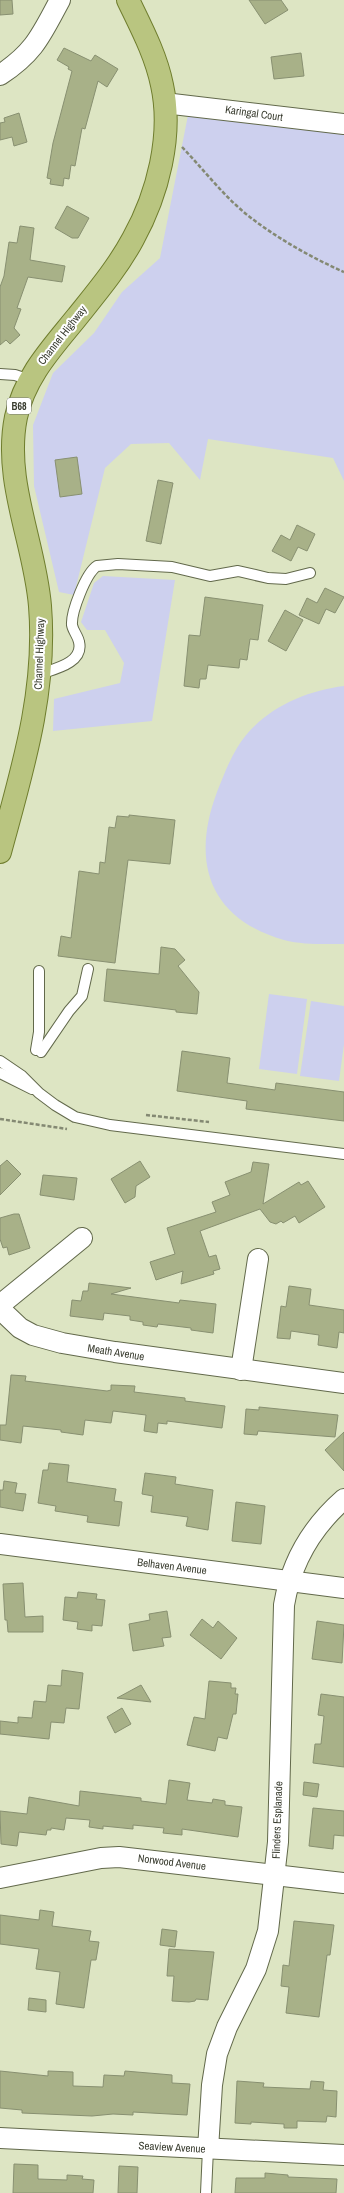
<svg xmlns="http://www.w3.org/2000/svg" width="344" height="2193" font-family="'Archivo Narrow',sans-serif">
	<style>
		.green { fill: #cdd0ee }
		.building { fill: #a8b188; stroke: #889071 }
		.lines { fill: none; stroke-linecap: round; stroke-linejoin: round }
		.service-casing { stroke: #62694b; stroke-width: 12 }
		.minor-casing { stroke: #62694b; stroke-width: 22 }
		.primary-casing { stroke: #6f7d2d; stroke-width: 24 }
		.path { stroke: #848973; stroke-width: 2.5; stroke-dasharray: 4 2; stroke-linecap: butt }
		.service { stroke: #fff; stroke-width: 10 }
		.minor { stroke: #fff; stroke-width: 20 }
		.primary { stroke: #b9c580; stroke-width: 22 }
		.labels { text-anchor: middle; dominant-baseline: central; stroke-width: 4; stroke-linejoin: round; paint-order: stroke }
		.shield { fill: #fff; stroke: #75776e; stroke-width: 1 }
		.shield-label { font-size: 10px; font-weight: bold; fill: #3a3d30 }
		.street-label { font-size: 11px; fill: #3a3d30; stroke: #fff }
	</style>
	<rect width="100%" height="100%" fill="#dde5c3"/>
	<g class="green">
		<path d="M188 115 344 134V481L333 458 208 439 200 480 169 443 131 444 105 468 74 595 59 592 34 486 33 425 53 373 94 333 122 292 160 258Z"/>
		<path d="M103 576 175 580 152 721 53 731 54 699 120 683 124 663 105 630H87L81 622 94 583Z"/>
		<path d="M344 686V944C324 944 303 945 284 940 208 918 191 861 217 792 223 777 229 761 237 748 259 711 303 691 344 686Z"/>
		<path d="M269 994 307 999 297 1074 259 1069Z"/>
		<path d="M311 1001 344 1006V1044L339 1081 300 1076Z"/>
	</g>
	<g class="building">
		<path d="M0 0H12L13 14 0 15Z"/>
		<path d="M249 0H281L288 10 265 24Z"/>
		<path d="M64 48 91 61 95 55 118 69 107 87 98 81 85 129 82 128 75 166 71 165 69 179 64 178 63 186 50 184 51 179 47 178 53 143 72 71 68 69 69 67 57 60Z"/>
		<path d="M301 53 304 76 274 79 271 57Z"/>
		<path d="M19 113 27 142 14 146 12 137 0 140V123L5 122 4 118Z"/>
		<path d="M67 206 89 218 78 238H72L55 228Z"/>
		<path d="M20 226 34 228 30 260 65 266 62 282 28 277 17 308 21 309 14 328 20 335 10 344 6 340 0 345V287L4 276 9 242 17 243Z"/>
		<path d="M77 457 82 494 60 497 55 460Z"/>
		<path d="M158 480 173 483 161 544 146 541Z"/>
		<path d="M297 525 315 534 307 551 298 547 291 561 272 551 281 535 290 540Z"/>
		<path d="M325 588 344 597 335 613 326 609 319 624 299 615 307 598 317 603Z"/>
		<path d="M205 597 263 605 258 640 250 639 247 660 240 659 239 668 208 665 206 679H200L199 688 184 686 189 635 200 636Z"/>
		<path d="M285 610 303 620 286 651 268 641Z"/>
		<path d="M129 815 175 820 170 864 128 860 115 963 58 956 61 936 71 938 79 871 99 874 100 862 105 863 109 827 115 828 117 816 129 817Z"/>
		<path d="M161 947 175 949 185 960 178 966 199 992 197 1014 176 1012V1010L104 1001 107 969 159 974Z"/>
		<path d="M182 1051 230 1058 227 1083 275 1090 276 1083 344 1092V1121L246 1109 247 1101 177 1091Z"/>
		<path d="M7 1160 21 1174 0 1195V1166Z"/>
		<path d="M140 1161 150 1177 136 1186 135 1197 125 1203 111 1179Z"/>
		<path d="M253 1162 269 1164 263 1204 299 1182 301 1185 308 1181 325 1207 299 1223 295 1216 283 1223 281 1221 276 1224 270 1222 260 1209 200 1231 209 1257 216 1255 220 1269 213 1271 214 1274 181 1284 183 1271 156 1280 150 1262 175 1254 167 1228 216 1212 212 1202 230 1195 225 1182 251 1172Z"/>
		<path d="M43 1175 77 1178 74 1200 40 1195Z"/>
		<path d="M14 1214H19L30 1248 9 1255 7 1247 3 1248 0 1239V1218Z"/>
		<path d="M89 1283 131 1288 111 1294 179 1303 180 1300 216 1304 213 1333 191 1330V1328L158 1324 157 1327 143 1325V1322L130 1320V1316L104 1313 103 1320 70 1316 72 1300 81 1301 83 1291H88Z"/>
		<path d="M289 1286 311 1289 309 1305 344 1310V1333L339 1332 337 1348 318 1345 319 1335 291 1331 290 1339 277 1338 281 1306 286 1307Z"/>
		<path d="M11 1375 26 1376 25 1381 107 1391 111 1390V1385L135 1386 134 1392 185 1398V1401L225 1406 222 1428 167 1421V1424L158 1423 157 1433 144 1431 146 1415 113 1411 111 1423 85 1420 83 1435 61 1432V1430L23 1426 21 1443 0 1440V1425H6Z"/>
		<path d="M259 1407 338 1415 335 1437 258 1431 257 1435 244 1434 246 1409 259 1410Z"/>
		<path d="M344 1432V1471L325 1450Z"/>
		<path d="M49 1463 69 1465 67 1482 116 1489 114 1501 122 1502 119 1526 87 1522 88 1516 55 1511 56 1506 38 1503 43 1470H48Z"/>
		<path d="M145 1473 176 1477 175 1484 213 1490 208 1530 186 1526 188 1517 151 1512 153 1496 142 1494Z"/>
		<path d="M4 1481 17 1483 15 1493 26 1494 23 1511 0 1507V1490H3Z"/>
		<path d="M236 1502 265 1506 261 1544 232 1541Z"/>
		<path d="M23 1583 25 1617 43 1616V1632H8L7 1620H5L3 1584Z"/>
		<path d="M78 1592 97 1594 96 1599 105 1600 102 1626 92 1625V1631L77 1629 78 1622 63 1620 65 1597 77 1598Z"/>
		<path d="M167 1611 171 1637 162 1638 164 1646 133 1651 129 1624 150 1620 149 1614Z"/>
		<path d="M202 1619 213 1628 218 1621 237 1638 221 1659 190 1635Z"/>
		<path d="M317 1621 344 1625 342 1663 312 1659Z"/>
		<path d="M62 1670 83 1673 79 1709 66 1708 64 1723 51 1722 49 1739 0 1734V1721L18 1723V1717L32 1718 34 1701 46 1702 48 1685 61 1686Z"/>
		<path d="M209 1681 231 1683V1688H236L235 1694H238L236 1714H233L227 1739 218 1737 215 1751 187 1745 194 1717 205 1719Z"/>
		<path d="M141 1685 151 1702 117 1698Z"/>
		<path d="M321 1694 344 1697V1767L313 1763 315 1744H321L324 1716 318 1715Z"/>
		<path d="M122 1708 131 1724 115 1733 107 1717Z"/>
		<path d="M169 1780 190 1783 187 1800 212 1803 213 1799 225 1801V1805L242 1807 238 1837 182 1829V1835L163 1833 164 1828 133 1825V1829L103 1826V1829L89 1827 90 1820 66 1818 64 1830 51 1828V1830H47L46 1835 19 1832 17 1846 1 1844 0 1811 27 1814 29 1797 79 1806 80 1791 141 1798V1801L166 1804Z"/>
		<path d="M304 1782 319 1784 317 1797 303 1795Z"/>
		<path d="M313 1808 344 1811V1836L334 1835 333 1849 309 1846Z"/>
		<path d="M40 1910 54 1912 52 1926 91 1931 89 1941 99 1942 96 1960H91L84 2008 56 2004 60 1972 36 1969 39 1949 0 1944V1915L39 1920Z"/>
		<path d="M294 1921 334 1925 330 1955H327L319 2017 286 2013 289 1987 281 1986 283 1965 289 1966Z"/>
		<path d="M162 1929 177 1931 175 1947 160 1945Z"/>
		<path d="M169 1949 214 1952 208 2000 196 1999 195 2001 189 2002 172 2001 174 1976H167Z"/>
		<path d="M29 1998 46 2000V2012L28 2010Z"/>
		<path d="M0 2071 48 2076V2071L73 2072V2086L103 2087 104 2075 124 2076 125 2071 172 2075V2083L190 2084 187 2115 133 2112V2115L113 2114 92 2116 22 2113V2110L0 2108Z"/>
		<path d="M237 2081 264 2083 263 2087 310 2089 311 2081 324 2082 323 2090 337 2091 336 2117 327 2116 326 2122 297 2121V2128H284V2124L251 2122V2124L235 2123Z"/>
		<path d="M14 2164 38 2165V2179L67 2180V2175L83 2176 82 2179 94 2180 93 2193H13Z"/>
		<path d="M119 2166 138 2167 137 2193H118Z"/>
		<path d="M265 2173 288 2175V2177L337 2179 336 2193H235L236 2178H265Z"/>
	</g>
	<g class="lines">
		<g class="service-casing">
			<g id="service">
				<path d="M0 374 15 375 30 380"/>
				<path d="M40 674C54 669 84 663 79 642 78 636 73 631 72 625 71 612 86 573 97 566L118 564 172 567 210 576 238 571 268 578 286 579 310 573"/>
				<path d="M36 1050 39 1032V971"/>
				<path d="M41 1052 69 1011 82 996 88 969"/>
				<path d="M0 1061 22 1076 39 1093 55 1105 75 1117 110 1125 344 1154"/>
				<path d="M0 1073 32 1089"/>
				<path d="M206 2193 208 2149"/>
			</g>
		</g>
		<g class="minor-casing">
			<g id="minor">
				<path d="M0 75C35 52 41 35 60 0"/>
				<path d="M164 103 344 124"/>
				<path d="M0 1305 82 1238"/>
				<path d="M0 1309 20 1328 33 1335 62 1343 115 1352 344 1383"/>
				<path d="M241 1370 258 1259"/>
				<path d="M0 1544 344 1588"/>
				<path d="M0 1878 101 1858 119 1857 344 1883"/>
				<path d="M0 2138 344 2155"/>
				<path d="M208 2149 212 2085 217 2054 227 2027 256 1969 268 1931 278 1842 284 1605C291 1563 312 1527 344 1499"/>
			</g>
		</g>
		<g class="primary-casing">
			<path id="primary" d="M0 852C22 771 47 691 40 606 35 543 3 481 16 417 25 376 52 348 77 317 97 292 118 267 133 239 158 194 173 135 162 85 156 55 141 27 128 0"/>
		</g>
		<g class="path">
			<path d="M182 147C203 169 222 194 246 214 275 237 310 257 344 272"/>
			<path d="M146 1115 209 1122"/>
			<path d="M0 1119 67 1129"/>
		</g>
		<use href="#service" class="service"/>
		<use href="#minor" class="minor"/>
		<use href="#primary" class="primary"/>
	</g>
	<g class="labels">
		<rect class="shield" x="7" y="398" width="24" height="16" rx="3"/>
		<g class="shield-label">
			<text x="19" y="406">B68</text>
		</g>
		<g class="street-label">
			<text transform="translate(254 113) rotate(8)">Karingal Court</text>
			<text transform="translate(62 335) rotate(-52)">Channel Highway</text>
			<text transform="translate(39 654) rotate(-88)">Channel Highway</text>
			<text transform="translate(116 1352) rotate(9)">Meath Avenue</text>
			<text transform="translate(172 1566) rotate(7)">Belhaven Avenue</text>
			<text transform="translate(277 1820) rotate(-88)">Flinders Esplanade</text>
			<text transform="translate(172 1862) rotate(7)">Norwood Avenue</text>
			<text transform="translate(172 2147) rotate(3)">Seaview Avenue</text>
		</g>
	</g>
</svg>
